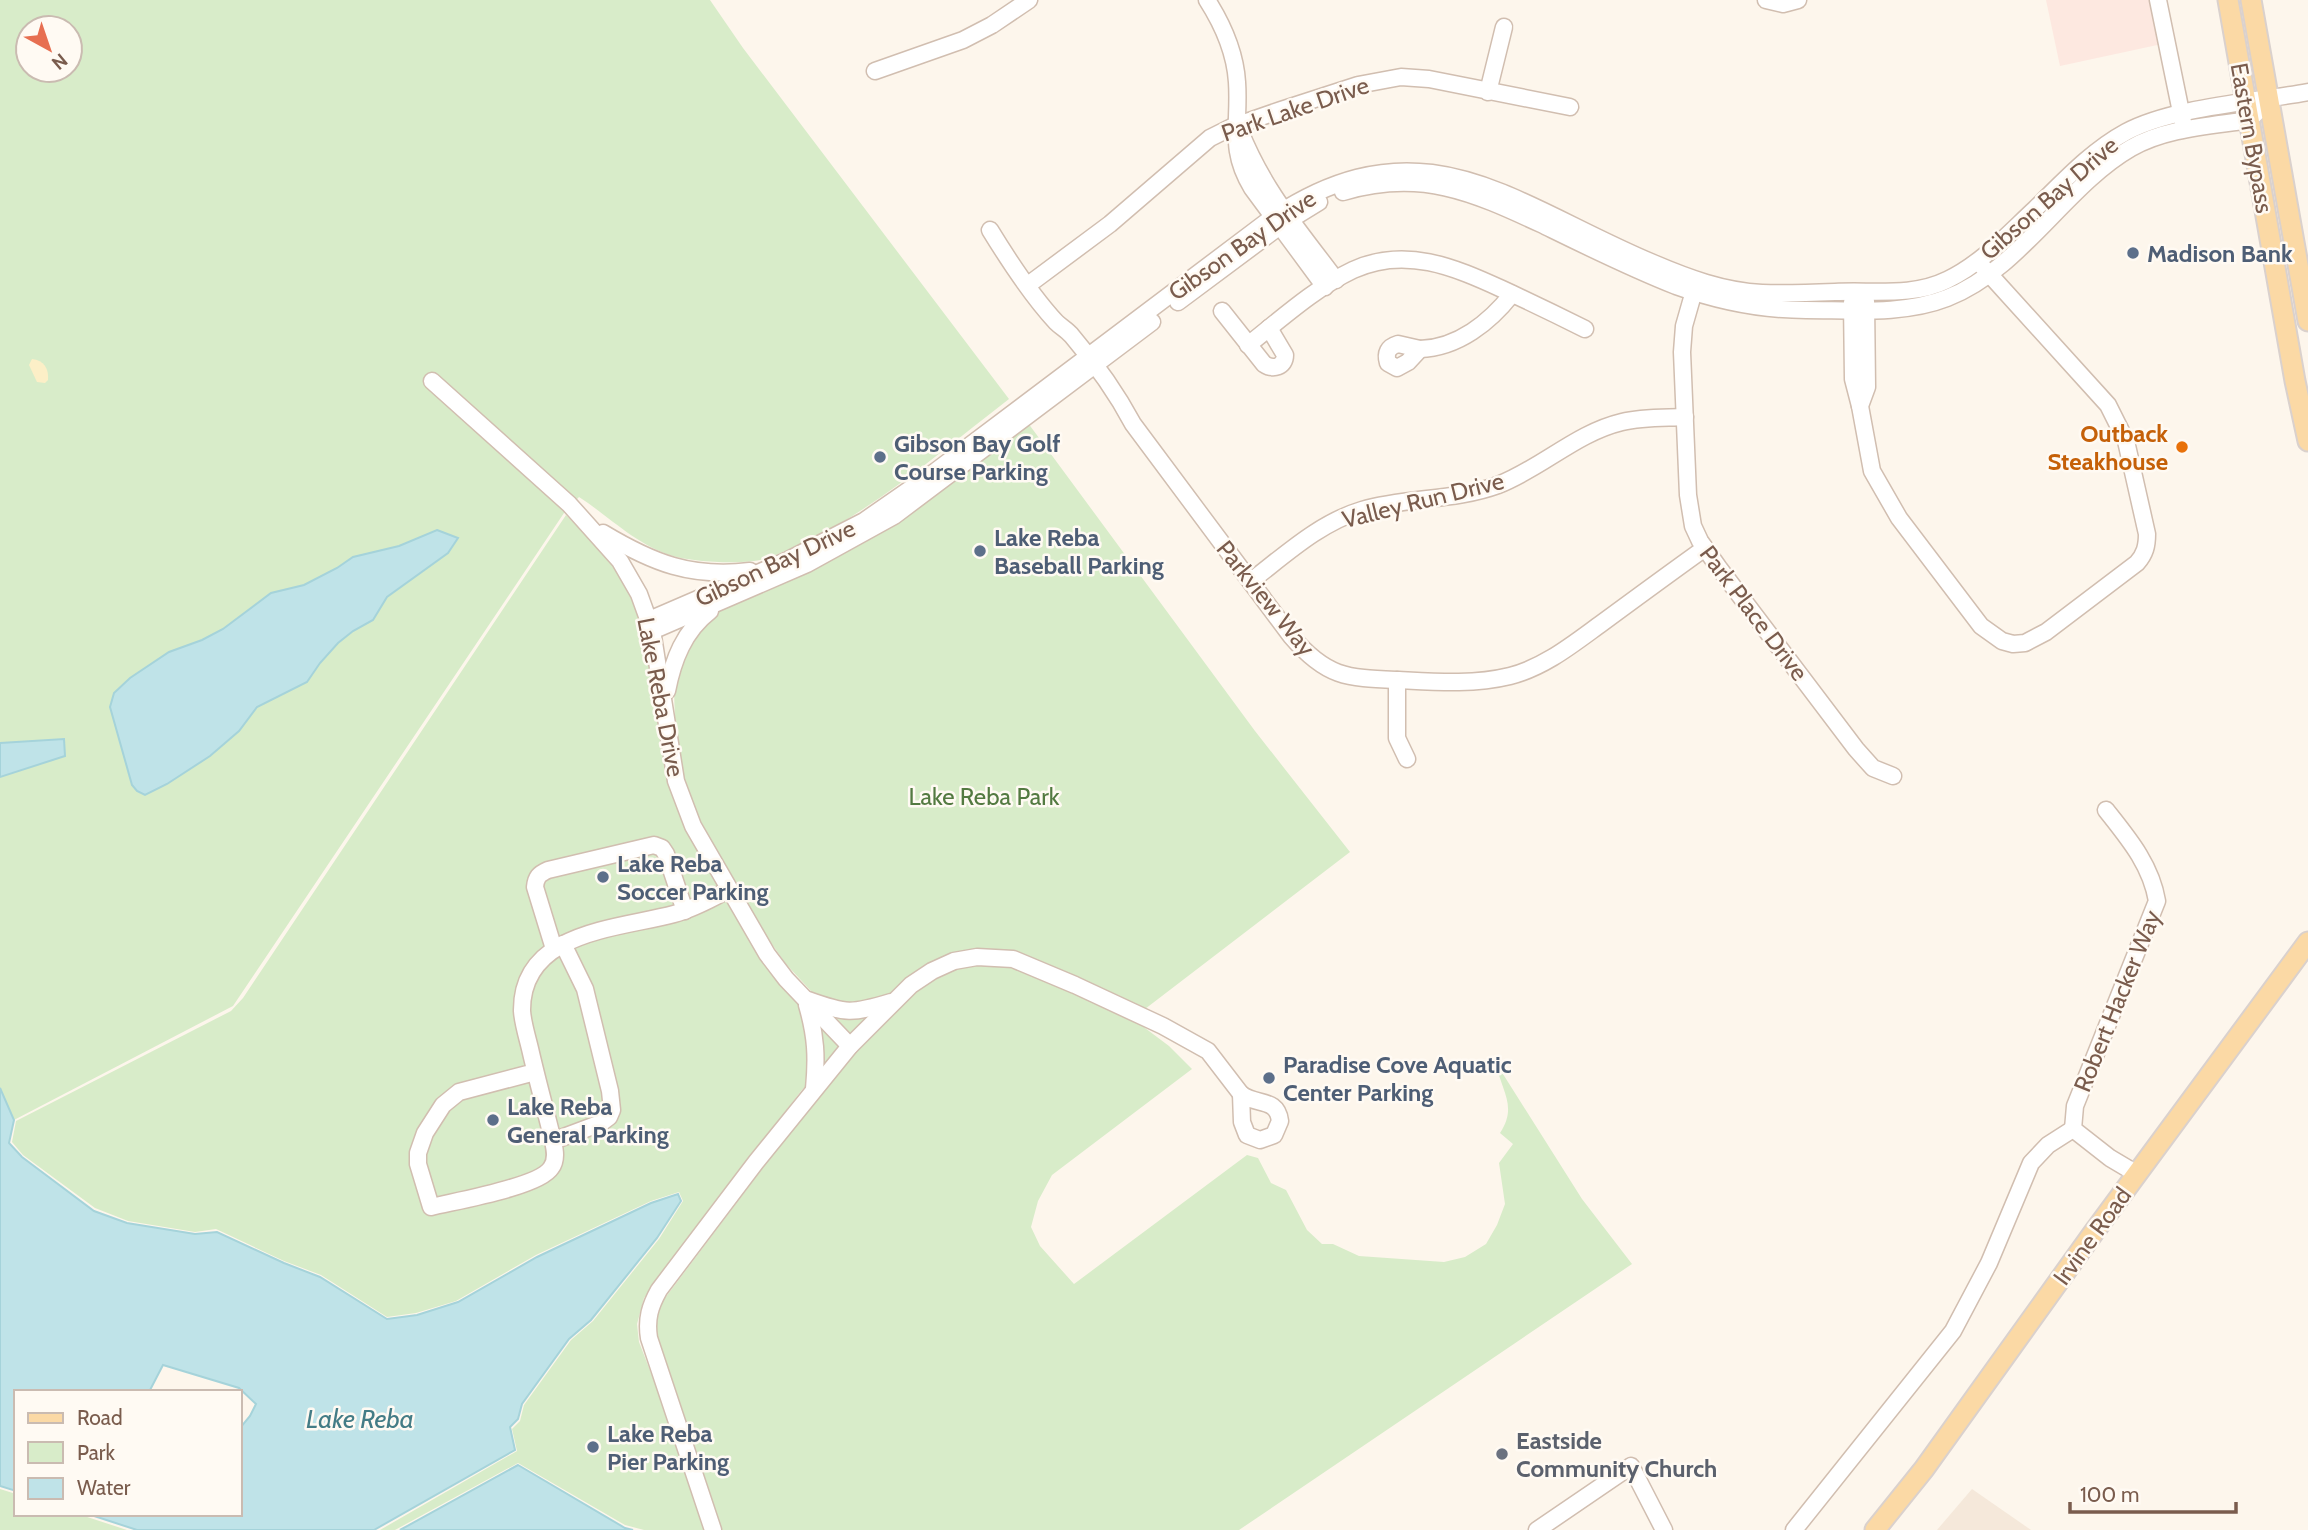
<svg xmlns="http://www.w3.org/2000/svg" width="2308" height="1530" font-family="Cabin,sans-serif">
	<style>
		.residential { fill: #f5e8da }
		.commercial { fill: #fde8e0 }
		.green { fill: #d8ecc9; fill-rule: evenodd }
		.sand { fill: #fcefc7 }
		.water { fill: #bfe3e8; stroke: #a5d3da; stroke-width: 2 }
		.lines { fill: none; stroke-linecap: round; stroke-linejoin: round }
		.minor-casing { stroke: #d1beb0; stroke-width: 19 }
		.major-casing { stroke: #dad1cd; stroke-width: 23 }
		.minor { stroke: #fff; stroke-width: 16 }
		.major { stroke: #fbd9a5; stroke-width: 19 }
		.service-dot { fill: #5c6f8a; stroke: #fffaf3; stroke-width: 2.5 }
		.food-dot { fill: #e8710a; stroke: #fffaf3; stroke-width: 2.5 }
		.worship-dot { fill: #6b7280; stroke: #fffaf3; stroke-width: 2.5 }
		.labels { text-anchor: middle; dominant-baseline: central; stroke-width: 5; stroke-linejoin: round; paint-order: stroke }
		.street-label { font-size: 24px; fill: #7a5c4d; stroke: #fffaf3 }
		.service-label { font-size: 24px; font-weight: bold; fill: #4e5e75; stroke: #fffaf3; text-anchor: start }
		.food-label { font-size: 24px; font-weight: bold; fill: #c56008; stroke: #fffaf3; text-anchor: end }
		.park-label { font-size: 24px; fill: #537a41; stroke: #fffaf3 }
		.worship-label { font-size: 24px; font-weight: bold; fill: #5b616d; stroke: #fffaf3; text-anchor: start }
		.water-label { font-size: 26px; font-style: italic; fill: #437c86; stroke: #fffaf3 }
	</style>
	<rect width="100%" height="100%" fill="#fdf6ec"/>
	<path class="residential" d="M1972 1489 2031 1530H1937Z"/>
	<path class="commercial" d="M2046 0H2152L2162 44 2060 66Z"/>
	<g class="green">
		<path d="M0 0H710L743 48 1009 399C936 455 852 530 764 559 745 565 692 562 673 556 636 545 610 517 579 497L564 513 233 1006 14 1120 0 1088V777L65 756 64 739 0 743ZM28 28H70V70H28Z"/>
		<path d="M1028 423 1255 731 1350 852 1145 1009 1137 1022 1169 1046 1192 1069 1052 1175 1038 1201 1031 1227 1040 1246 1074 1284 1247 1155 1258 1158 1271 1183 1286 1190 1307 1230 1322 1244H1333L1359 1256 1444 1262 1465 1257 1486 1244 1497 1225 1505 1204 1499 1163 1513 1144 1500 1133C1518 1106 1501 1091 1496 1063L1582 1199 1632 1264 1239 1530H721L654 1333 656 1310 832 1076 860 1044 786 964 764 933 695 811 685 786 675 718 674 692 681 659 699 629 716 613Z"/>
		<path d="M566 515C592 540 616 565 632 598 666 672 653 760 689 835L840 1045V1049L801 1091 644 1298 637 1324 639 1342 670 1422 705 1530H644L625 1525 518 1463 395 1530H380L517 1451 512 1429 520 1421 524 1405 571 1340 593 1321 659 1239 683 1201 679 1192 651 1201 536 1255 456 1301 416 1313 387 1317 321 1275 284 1261 216 1229 195 1232 128 1221 95 1208 23 1155 12 1142 16 1121 231 1011 243 998Z"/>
		<path d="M0 1489 16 1494V1514H78L127 1530H0Z"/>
	</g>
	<path class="sand" d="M32 359C44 360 49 369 48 380L45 383 37 382 29 365Z"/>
	<g class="water">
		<path d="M437 530 458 538 448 553 387 597 373 620 353 631 338 643 320 663 307 682 257 707 239 731 210 756 167 784 145 795 137 791 132 785 110 707 114 693 130 678 169 652 202 640 223 629 271 593 304 585 337 568 353 557 399 546Z"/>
		<path d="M64 739 65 756 0 777V743Z"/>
		<path d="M0 1088 14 1120 9 1143 22 1157 94 1211 127 1223 195 1234 217 1232 284 1263 320 1277 387 1319 417 1315 458 1302 537 1257 651 1203 678 1194 681 1201 657 1238 591 1320 569 1339 522 1404 518 1419 510 1427 515 1450 374 1530H137L88 1514H240V1428L250 1416 256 1404 239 1388 163 1365 149 1392H16V1491L0 1486Z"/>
		<path d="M518 1465 625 1528 633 1530H400Z"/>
	</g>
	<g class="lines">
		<g class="minor-casing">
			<g id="minor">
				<path d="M1207 0C1223 25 1235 51 1237 82 1240 124 1228 149 1252 188L1325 287"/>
				<path d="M1766 0 1783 4 1798 0"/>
				<path d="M2158 0 2183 122"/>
				<path d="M875 71 963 40 992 25 1029 0"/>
				<path d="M1488 92 1504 27"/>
				<path d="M1240 131C1264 191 1298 229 1336 280"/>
				<path d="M1343 192C1421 169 1472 192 1541 224 1586 246 1630 268 1676 286 1718 301 1762 310 1806 310 1852 310 1904 315 1947 298 2020 270 2065 186 2131 148 2166 128 2210 126 2249 120L2258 111"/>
				<path d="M990 230C1009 261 1031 295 1056 322 1061 327 1067 330 1072 336 1095 363 1116 392 1133 424L1291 636C1327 678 1347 678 1399 680 1436 682 1473 685 1510 676 1545 667 1573 644 1602 623 1636 598 1670 573 1705 548"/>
				<path d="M1696 284 1684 326 1682 352 1688 495 1693 526 1700 541 1719 568 1856 749 1873 768 1893 776"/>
				<path d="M1028 285 1110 224 1210 138 1232 127 1281 110 1358 85 1401 77 1429 79 1570 107"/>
				<path d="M1866 301 1867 387 1860 406 1872 471 1899 518 1981 626 2002 641 2013 644 2025 643 2046 632 2137 563C2145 554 2147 546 2147 534L2126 441 2108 405 1982 266"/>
				<path d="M1178 302 1280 226 1319 202"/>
				<path d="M1852 302 1853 379 1860 406"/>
				<path d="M1222 311 1264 364C1273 370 1285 367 1285 355L1269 328"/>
				<path d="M1398 344 1420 349 1408 362 1397 368 1388 363C1385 353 1388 347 1398 344Z"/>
				<path d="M1248 345C1281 319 1315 288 1353 270 1405 246 1454 267 1502 289 1530 302 1557 315 1585 329"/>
				<path d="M1420 349C1458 348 1490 322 1512 294"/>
				<path d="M432 381 569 504 620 561 639 594 652 630 676 781 693 826 767 954 786 979 850 1046"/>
				<path d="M603 533C653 563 691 578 750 571"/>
				<path d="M1251 581C1285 555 1319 523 1362 510 1406 497 1455 501 1498 485 1542 468 1576 433 1622 422 1642 417 1664 418 1685 417"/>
				<path d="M649 620 788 560 864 521 936 471 1273 217C1425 117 1512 204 1653 263 1688 278 1723 291 1762 293 1786 294 1811 293 1835 292 1872 290 1913 297 1947 280 1981 264 2008 234 2035 209 2063 182 2091 151 2126 132 2173 107 2254 102 2308 92"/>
				<path d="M659 628 807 564 894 516 1152 322"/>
				<path d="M1397 680V738L1407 759"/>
				<path d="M667 691C673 660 684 631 710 611"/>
				<path d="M2106 810C2129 839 2151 865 2157 901L2075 1106 2073 1129 2110 1158 2137 1174"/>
				<path d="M554 949 535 887C536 877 539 874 548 870L654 845 662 848 666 854 685 911"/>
				<path d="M808 1000C847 1014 851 1014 891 1002"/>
				<path d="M807 1005C816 1036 817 1057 814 1089"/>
				<path d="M535 1072 459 1092 443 1105 425 1133 418 1153V1164L431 1207C455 1201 539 1187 551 1168 557 1160 555 1150 553 1141 546 1112 538 1083 531 1053 528 1039 523 1025 522 1011 521 931 618 929 674 914 693 909 711 899 728 890"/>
				<path d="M1241 1094C1256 1106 1277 1097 1280 1121L1274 1135 1260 1140 1247 1135 1242 1122Z"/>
				<path d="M553 1141 601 1123 609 1117 612 1110 610 1091 585 989 563 944"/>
				<path d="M713 1530 649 1338C646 1319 650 1306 659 1290L756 1162 850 1046 911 985 932 971 954 961 977 957 1013 959 1075 985 1163 1026 1208 1051 1241 1094"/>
				<path d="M1537 1530 1631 1466 1664 1530"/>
				<path d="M1794 1530 1953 1331 1989 1263 2031 1163 2048 1145 2073 1129"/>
			</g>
		</g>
		<g class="major-casing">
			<g id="major">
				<path d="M2228 0 2295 381 2308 441"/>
				<path d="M2251 0 2308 321"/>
				<path d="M1875 1530 1924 1469 2094 1232 2308 942"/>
			</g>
		</g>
		<use href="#minor" class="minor"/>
		<use href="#major" class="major"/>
	</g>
	<g class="service-dot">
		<circle cx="2133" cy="253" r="7"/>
		<circle cx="880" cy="457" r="7"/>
		<circle cx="980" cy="551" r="7"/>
		<circle cx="603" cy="877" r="7"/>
		<circle cx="1269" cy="1078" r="7"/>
		<circle cx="493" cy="1120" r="7"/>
		<circle cx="593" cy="1447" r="7"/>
	</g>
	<circle class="food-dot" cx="2182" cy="447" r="7"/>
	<circle class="worship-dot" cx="1502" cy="1454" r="7"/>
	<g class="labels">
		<g class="street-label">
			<text transform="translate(1295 109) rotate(-19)">Park Lake Drive</text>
			<text transform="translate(2252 138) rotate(80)">Eastern Bypass</text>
			<text transform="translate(2049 198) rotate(-41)">Gibson Bay Drive</text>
			<text transform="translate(1242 245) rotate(-35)">Gibson Bay Drive</text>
			<text transform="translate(1423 500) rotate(-14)">Valley Run Drive</text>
			<text transform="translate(775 563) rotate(-25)">Gibson Bay Drive</text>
			<text transform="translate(1266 598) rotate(51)">Parkview Way</text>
			<text transform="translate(1754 613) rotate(53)">Park Place Drive</text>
			<text transform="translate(661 697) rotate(79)">Lake Reba Drive</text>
			<text transform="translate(2117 1001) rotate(-68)">Robert Hacker Way</text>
			<text transform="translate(2092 1236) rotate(-54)">Irvine Road</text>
		</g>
		<g class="service-label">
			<text x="2147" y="253">Madison Bank</text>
			<text x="894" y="443">Gibson Bay Golf<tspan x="894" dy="28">Course Parking</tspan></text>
			<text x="994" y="537">Lake Reba<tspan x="994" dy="28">Baseball Parking</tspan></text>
			<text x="617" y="863">Lake Reba<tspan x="617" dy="28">Soccer Parking</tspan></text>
			<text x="1283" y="1064">Paradise Cove Aquatic<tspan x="1283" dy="28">Center Parking</tspan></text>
			<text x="507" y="1106">Lake Reba<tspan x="507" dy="28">General Parking</tspan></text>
			<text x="607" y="1433">Lake Reba<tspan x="607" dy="28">Pier Parking</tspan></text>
		</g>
		<g class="food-label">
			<text x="2168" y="433">Outback<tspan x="2168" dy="28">Steakhouse</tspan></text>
		</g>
		<g class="park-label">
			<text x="984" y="796">Lake Reba Park</text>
		</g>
		<g class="worship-label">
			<text x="1516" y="1440">Eastside<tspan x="1516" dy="28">Community Church</tspan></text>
		</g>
		<g class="water-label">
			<text x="360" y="1419">Lake Reba</text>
		</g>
	</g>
	<rect x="14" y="1390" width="228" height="126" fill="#fffaf3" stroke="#cabbb1" stroke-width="2"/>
	<rect x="28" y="1413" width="35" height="10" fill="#fbd9a5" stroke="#cabbb1" stroke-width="2"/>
	<text x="77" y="1425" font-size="21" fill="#7a5c4d">Road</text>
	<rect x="28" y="1442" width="35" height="21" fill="#d8ecc9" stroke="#cabbb1" stroke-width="2"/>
	<text x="77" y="1460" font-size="21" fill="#7a5c4d">Park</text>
	<rect x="28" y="1478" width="35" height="21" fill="#bfe3e8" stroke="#cabbb1" stroke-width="2"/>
	<text x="77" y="1495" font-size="21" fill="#7a5c4d">Water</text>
	<g transform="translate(49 49) rotate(140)"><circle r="33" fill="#fffaf3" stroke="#cabbb1" stroke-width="2"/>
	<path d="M0-5L12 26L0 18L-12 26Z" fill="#e76f51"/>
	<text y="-10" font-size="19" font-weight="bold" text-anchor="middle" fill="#7a5c4d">N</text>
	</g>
	<path d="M2070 1502v10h166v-10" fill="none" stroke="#7a5c4d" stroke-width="3.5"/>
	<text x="2080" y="1502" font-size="21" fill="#7a5c4d" stroke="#fffaf3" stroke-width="5" paint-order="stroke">100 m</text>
</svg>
